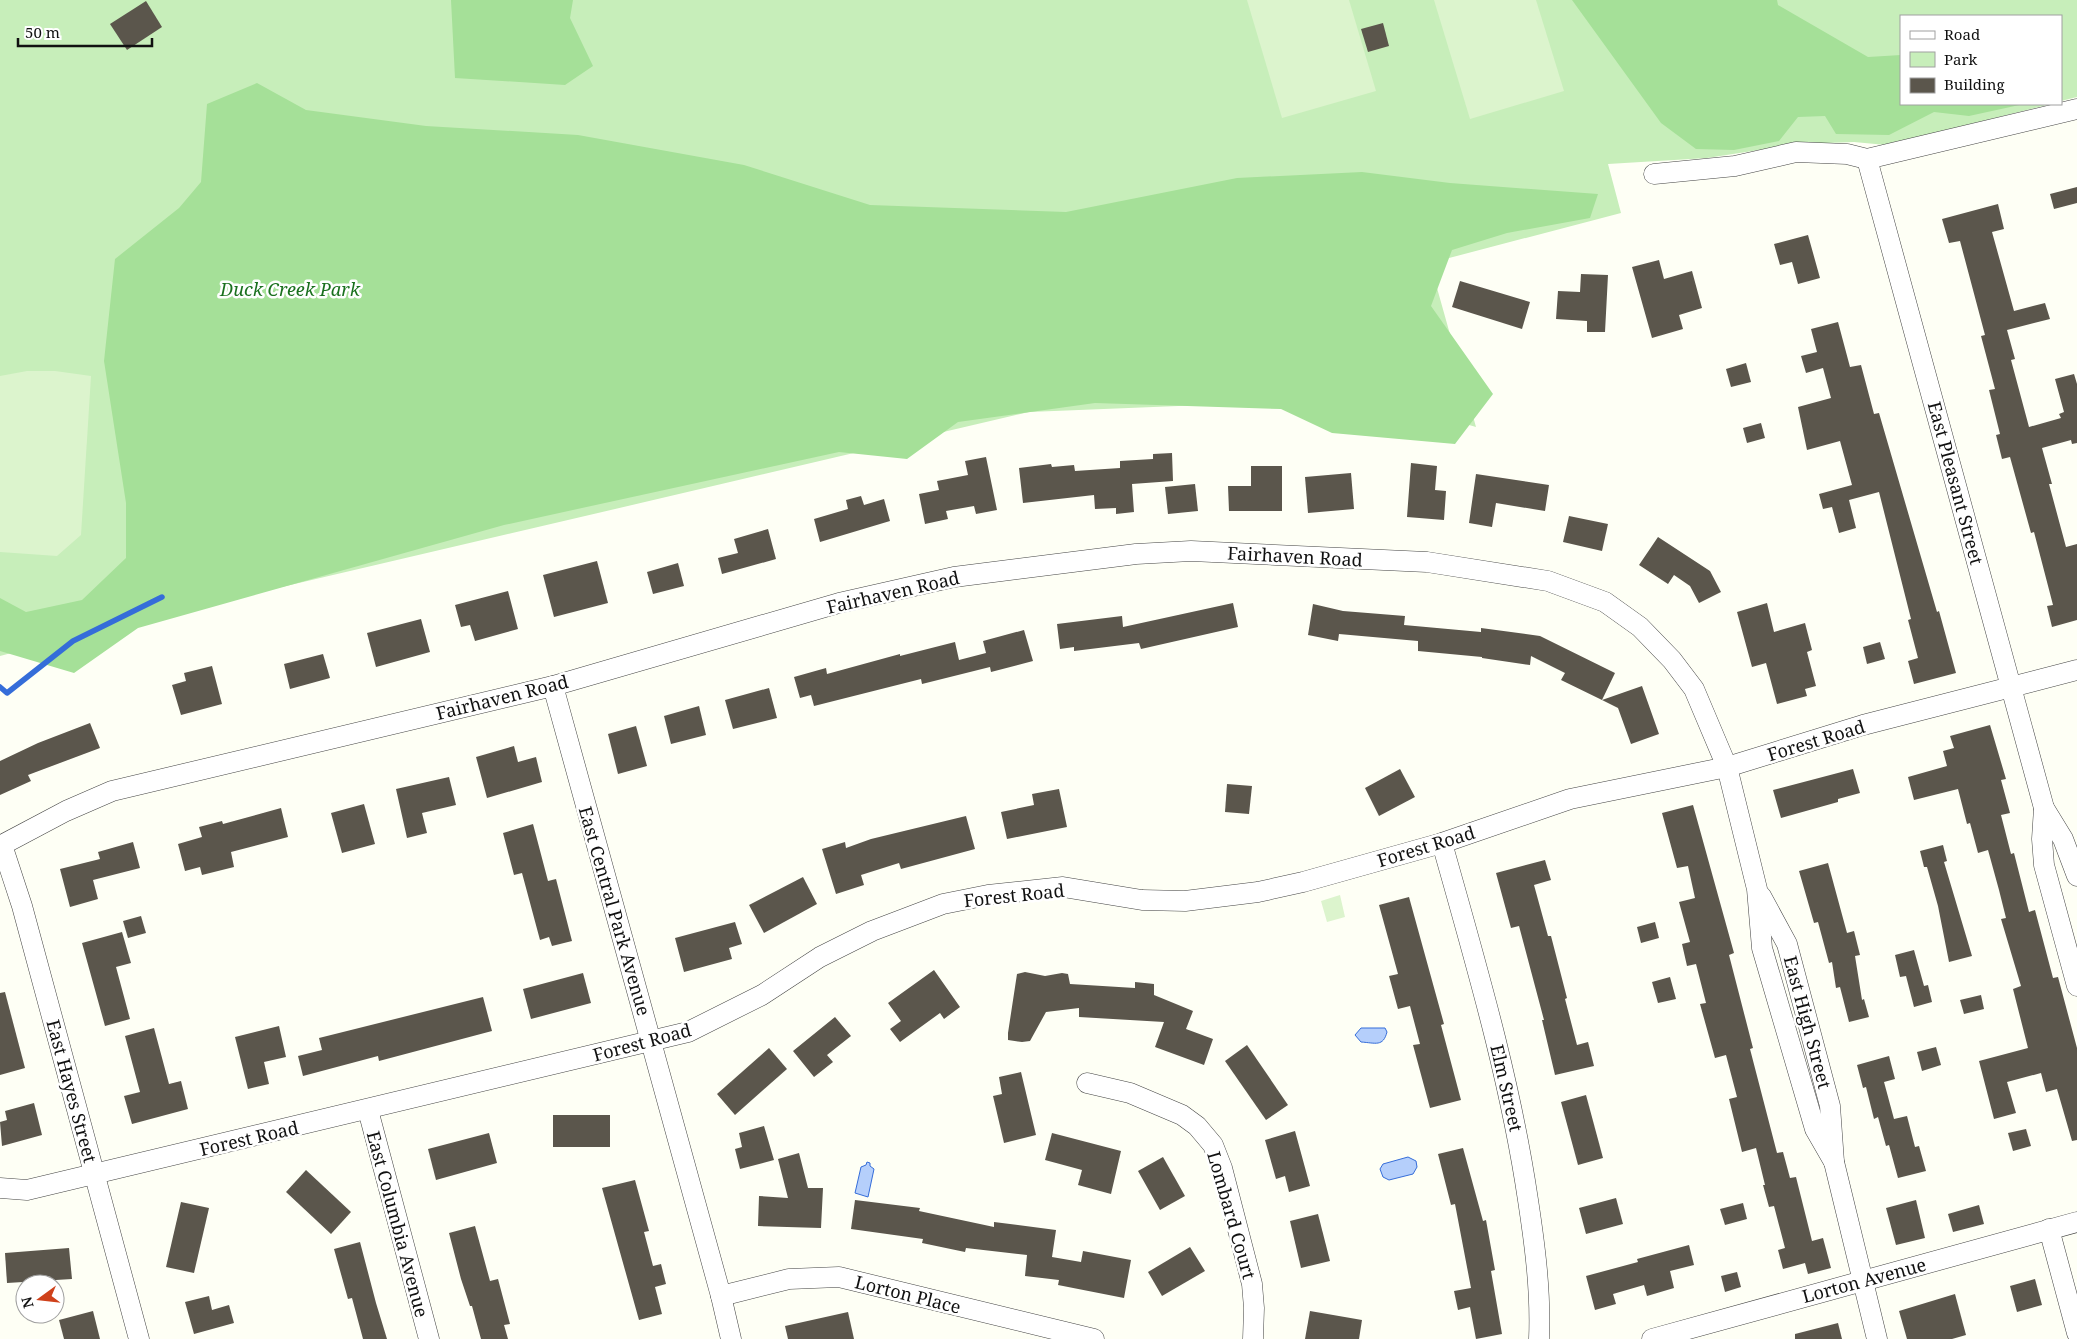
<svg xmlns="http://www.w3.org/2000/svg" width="2077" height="1339" font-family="'Noto Serif',serif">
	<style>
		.green { fill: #c7eeba }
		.forest { fill: #a5e098 }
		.pitch { fill: #dcf4cd }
		.water { fill: #b5cffb; stroke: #356dd9 }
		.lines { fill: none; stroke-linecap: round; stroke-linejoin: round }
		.stream { stroke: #356dd9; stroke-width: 5.5 }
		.building { fill: #5b564c }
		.minor-casing { stroke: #444; stroke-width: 21 }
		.minor { stroke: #fff; stroke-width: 20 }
		.labels { text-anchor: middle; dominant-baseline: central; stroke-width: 5; stroke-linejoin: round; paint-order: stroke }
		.park-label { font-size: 18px; font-style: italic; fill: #1a701e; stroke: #fff }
		.street-label { font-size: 18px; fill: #111; stroke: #fff }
	</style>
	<rect width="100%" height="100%" fill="#fefff5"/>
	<path class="green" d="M0 0H2077V97L2061 101V16H1901V104H2051L1886 145 1854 142 1798 144 1707 158 1608 164 1621 213 1430 263 1476 427 1376 398 1029 412 103 629 0 656Z"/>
	<g class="forest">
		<path d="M451 0H573L570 18 593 66 565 85 455 78Z"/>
		<path d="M1572 0H1777L1778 5 1868 57 1901 55V104H2024L1969 116 1934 112 1889 135 1836 134 1825 116 1798 117 1779 141 1734 150 1696 149 1661 123Z"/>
		<path d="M257 83 306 110 426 126 578 135 744 165 870 205 1066 212 1237 178 1362 172 1450 183 1598 194 1590 218 1507 233 1452 250 1431 306 1493 394 1455 444 1332 433 1281 409 1095 403 958 422 907 459 839 452 504 525 138 628 74 673 0 651V598L26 612 82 600 126 558V503L104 361 115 259 179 208 201 182 207 104Z"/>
	</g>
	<g class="pitch">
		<path d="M1247 0H1349L1376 91 1282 118Z"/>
		<path d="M1434 0H1536L1564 91 1470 119Z"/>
		<path d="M27 371H55L91 376 81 535 57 556 0 552V376Z"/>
		<path d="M1340 895 1345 917 1327 922 1321 901Z"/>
	</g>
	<g class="water">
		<path d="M1361 1028H1385L1387 1032C1383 1047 1376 1043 1361 1042L1355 1035Z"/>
		<path d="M1408 1157 1416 1161 1417 1167 1413 1174 1389 1180 1383 1177 1380 1169 1383 1164Z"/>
		<path d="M867 1162 870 1163V1166L874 1169 868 1197 855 1193 861 1167 866 1165Z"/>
	</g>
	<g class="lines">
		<path class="stream" d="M0 687 7 693 73 641 162 597"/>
	</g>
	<g class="building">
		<path d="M146 1 162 27 127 50 110 24Z"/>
		<path d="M1383 23 1389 46 1368 52 1361 29Z"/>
		<path d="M2077 187V203L2054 209 2050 194Z"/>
		<path d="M1998 204 2004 229 1992 232 2014 311 2045 303 2050 319 2007 330 2015 359 2011 360 2029 427 2061 418 2059 414 2064 412 2055 379 2074 374 2077 384V443L2072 444 2071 440 2042 448 2052 484H2049L2066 547 2077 544V620L2052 627 2047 606 2053 605 2034 532 2031 533 2010 457 2002 459 1996 435 2000 434 1989 390 1995 389 1981 336 1985 335 1960 241 1949 243 1942 219Z"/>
		<path d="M1808 235 1820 278 1798 284 1792 262 1780 265 1774 244Z"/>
		<path d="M1659 260 1664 279 1692 271 1702 308 1679 315 1683 329 1652 338 1632 267Z"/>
		<path d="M1581 274 1608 275 1605 332H1587V321L1556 319 1558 291 1580 292Z"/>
		<path d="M1460 281 1530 302 1522 329 1452 307Z"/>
		<path d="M1838 322 1850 367 1861 365 1874 414 1879 413 1937 612 1939 611 1956 673 1914 684 1908 661 1918 658 1908 620 1911 619 1879 492 1849 500 1856 528 1839 533 1832 507 1823 509 1819 494 1852 485 1840 441 1807 450 1798 407 1831 398 1823 368 1806 373 1801 356 1817 352 1811 329Z"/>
		<path d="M1746 363 1751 382 1731 387 1726 369Z"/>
		<path d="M1761 423 1765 438 1747 443 1743 428Z"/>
		<path d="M1172 453 1173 481 1132 484 1134 512 1116 514V508L1095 509 1094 495 1023 503 1019 468 1051 464 1052 467 1074 465 1075 471 1120 468V461L1153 459V454Z"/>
		<path d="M986 457 997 510 976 514 974 506 946 511 948 519 925 524 919 494 939 490 937 481 968 475 965 461Z"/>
		<path d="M1411 463 1437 466 1435 490 1446 491 1444 520 1407 517Z"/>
		<path d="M1251 466H1282V511H1229L1228 486H1251Z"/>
		<path d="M1351 473 1354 509 1308 513 1305 477Z"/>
		<path d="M1476 474 1549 485 1545 511 1496 503 1492 527 1469 523Z"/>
		<path d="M1195 484 1198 511 1168 514 1165 487Z"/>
		<path d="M861 496 864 505 884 499 890 521 820 542 814 519 848 509 846 500Z"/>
		<path d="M1569 516 1608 524 1602 551 1563 542Z"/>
		<path d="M768 529 776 559 722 574 718 558 738 553 734 539Z"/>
		<path d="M1658 537 1710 571 1721 592 1699 603 1690 586 1674 575 1668 584 1639 565Z"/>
		<path d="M597 561 608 603 554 617 543 575Z"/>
		<path d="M678 563 684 586 653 594 647 572Z"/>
		<path d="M508 591 518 629 475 641 470 625 461 627 455 605Z"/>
		<path d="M1233 603 1238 627 1141 649 1139 643 1074 651V647L1060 649 1057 624 1122 616 1123 627Z"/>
		<path d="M1767 603 1774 632 1805 623 1812 650 1807 652 1816 686 1805 689 1807 696 1777 704 1766 663 1752 667 1737 612Z"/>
		<path d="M1313 604 1343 611 1405 616 1404 625 1481 632V628L1540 636 1615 673 1602 700 1561 680 1565 673 1531 656 1530 665 1482 658V657L1418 651V641L1339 634 1338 641 1308 635Z"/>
		<path d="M421 619 430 652 376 667 367 633Z"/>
		<path d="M1024 630 1033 661 991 672 990 667 922 684 921 679 814 706 811 695 800 698 794 677 826 668 827 674 900 654V656L955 642 959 660 986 653 983 641Z"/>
		<path d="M1880 642 1885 659 1867 664 1863 647Z"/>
		<path d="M323 654 330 678 290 689 284 664Z"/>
		<path d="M212 666 222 704 181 715 172 685 186 681 184 673Z"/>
		<path d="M1642 686 1659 734 1631 744 1618 708 1602 700Z"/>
		<path d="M769 688 777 718 733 729 725 700Z"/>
		<path d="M699 706 706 735 671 744 664 716Z"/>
		<path d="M90 723 100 748 28 775 31 781 0 795V761L38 743Z"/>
		<path d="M1990 725 2006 779 2001 780 2010 813 2001 815 2011 854 2014 853 2029 912 2035 910 2053 978 2058 977 2077 1048V1140L2072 1141 2057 1089 2046 1092 2041 1073 2007 1082 2016 1113 1994 1119 1979 1061 2028 1048 2013 989 2021 986 2001 919 2006 918 1999 890 1988 850 1978 853 1970 823 1967 824 1958 789 1914 800 1908 777 1947 766 1943 751 1954 748 1950 736Z"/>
		<path d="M636 726 647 766 618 774 608 734Z"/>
		<path d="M514 746 518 762 536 757 542 782 487 798 476 757Z"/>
		<path d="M1400 769 1415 797 1379 816 1365 788Z"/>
		<path d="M1853 769 1860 793 1838 799V802L1781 818 1773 790Z"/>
		<path d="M449 777 456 805 422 813 427 833 407 838 396 789Z"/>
		<path d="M1227 784 1252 786 1249 814 1225 812Z"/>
		<path d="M1059 789 1067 827 1007 839 1001 812 1034 805 1032 794Z"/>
		<path d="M364 804 375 844 342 853 331 813Z"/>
		<path d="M1693 805 1734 953 1729 955 1753 1048 1750 1049 1777 1153 1783 1152 1790 1178 1796 1177 1812 1241 1823 1238 1831 1268 1808 1274 1805 1263 1783 1269 1778 1250 1785 1248 1774 1206 1769 1207 1763 1185H1765L1756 1148 1742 1152 1729 1099 1737 1097 1726 1055 1715 1058 1700 1004 1706 1003 1696 964 1687 966 1682 944 1690 942 1679 902 1695 898 1688 866 1677 868 1662 813Z"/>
		<path d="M281 808 288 837 231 852 234 867 202 875 200 867 185 871 178 844 202 837 199 827 222 821 223 824Z"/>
		<path d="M966 816 975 849 901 869 899 863 861 875 864 885 836 894 822 849 845 842 846 848 871 839Z"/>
		<path d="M533 824 548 881 556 879 572 941 552 946 549 937 540 940 522 873 514 875 503 833Z"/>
		<path d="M133 842 140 868 93 880 98 899 70 907 60 869 100 859 98 852Z"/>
		<path d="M1943 845 1947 861 1944 862 1972 956 1949 962 1938 906 1927 867H1924L1920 851Z"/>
		<path d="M1545 860 1551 880 1534 885 1548 936H1551L1567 998 1565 999 1577 1045 1588 1042 1594 1066 1555 1075 1542 1020H1544L1519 926 1511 928 1496 873Z"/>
		<path d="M1828 863 1847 933 1854 931 1860 955 1855 956 1862 1000 1864 999 1869 1017 1849 1022 1840 987 1836 988 1832 962 1829 963 1818 922 1814 923 1799 871Z"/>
		<path d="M803 877 817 904 764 933 749 905Z"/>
		<path d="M1409 897 1444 1024 1441 1025 1461 1100 1430 1108 1413 1045 1420 1044 1410 1006 1398 1009 1389 976 1398 974 1379 905Z"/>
		<path d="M141 916 146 933 128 938 123 921Z"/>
		<path d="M735 922 742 944 729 948 732 959 684 972 675 938Z"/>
		<path d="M1655 922 1659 938 1641 943 1637 927Z"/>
		<path d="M122 932 131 963 116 967 130 1019 105 1026 82 943Z"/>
		<path d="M1914 950 1924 986 1928 985 1932 1002 1914 1007 1906 976 1900 977 1895 955Z"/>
		<path d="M934 970 960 1007 944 1019 940 1013 900 1042 890 1029 901 1021 888 1003Z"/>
		<path d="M1025 972 1045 976 1062 973 1068 974 1070 984 1135 988V982L1154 984V995L1193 1011 1186 1029 1213 1039 1204 1065 1155 1047 1164 1022 1079 1017V1008L1046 1012 1030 1041 1022 1042 1008 1040V1033L1017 974Z"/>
		<path d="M583 973 591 1003 531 1019 523 989Z"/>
		<path d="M1670 977 1676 999 1658 1003 1652 982Z"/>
		<path d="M5 992 25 1068 0 1075V993Z"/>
		<path d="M1981 995 1984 1009 1964 1014 1960 1000Z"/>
		<path d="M483 997 492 1031 379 1061 378 1056 303 1076 298 1056 322 1050 319 1038Z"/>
		<path d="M835 1017 851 1036 827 1055 833 1062 814 1077 793 1051Z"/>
		<path d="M279 1026 286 1057 264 1062 269 1084 248 1089 235 1037Z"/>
		<path d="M154 1028 169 1084 181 1081 188 1109 132 1124 124 1096 140 1092 125 1036Z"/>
		<path d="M1247 1045 1288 1105 1266 1120 1225 1061Z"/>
		<path d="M1936 1047 1941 1065 1922 1071 1917 1052Z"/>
		<path d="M769 1048 787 1069 735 1115 717 1094Z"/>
		<path d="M1889 1056 1895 1079 1884 1082 1894 1119 1907 1116 1915 1147 1919 1146 1926 1171 1898 1178 1889 1145 1886 1146 1878 1117 1874 1119 1866 1087 1863 1088 1857 1065Z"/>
		<path d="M1021 1072 1036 1135 1004 1143 993 1096 1002 1094 999 1077Z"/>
		<path d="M1586 1095 1603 1158 1578 1165 1561 1102Z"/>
		<path d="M34 1103 42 1135 2 1146 0 1122 7 1120 5 1111Z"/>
		<rect x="553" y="1115" width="57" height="32"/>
		<path d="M764 1126 774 1160 740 1169 735 1149 742 1147 739 1133Z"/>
		<path d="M2026 1129 2031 1146 2013 1151 2008 1133Z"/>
		<path d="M1295 1131 1310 1186 1289 1192 1285 1176 1276 1179 1265 1140Z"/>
		<path d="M489 1133 497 1163 436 1180 428 1149Z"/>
		<path d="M1052 1133 1121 1151 1111 1194 1078 1185 1082 1170 1045 1160Z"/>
		<path d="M1463 1148 1483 1221 1486 1220 1495 1270 1491 1271 1502 1334 1476 1339 1470 1307 1458 1310 1454 1291 1471 1288 1455 1204 1451 1205 1438 1154Z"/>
		<path d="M799 1153 808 1188H823L821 1228 758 1226 759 1196 788 1198 778 1159Z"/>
		<path d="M1163 1157 1185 1196 1160 1210 1138 1171Z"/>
		<path d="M306 1170 351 1212 331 1234 286 1192Z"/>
		<path d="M635 1180 649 1231 644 1232 653 1266 661 1264 666 1284 655 1287 662 1314 639 1320 602 1188Z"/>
		<path d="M1616 1198 1623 1224 1586 1234 1579 1208Z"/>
		<path d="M855 1200 920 1208 919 1211 994 1227V1222L1056 1230 1052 1257 1081 1262 1083 1251 1131 1260 1124 1298 1058 1285 1059 1280 1025 1276 1027 1255 966 1248 965 1252 922 1243 923 1239 851 1229Z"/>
		<path d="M1916 1200 1925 1238 1896 1245 1886 1208Z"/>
		<path d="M181 1202 209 1208 194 1273 166 1267Z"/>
		<path d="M1743 1203 1747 1219 1725 1225 1720 1209Z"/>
		<path d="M1979 1205 1984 1224 1953 1232 1948 1214Z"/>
		<path d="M1318 1214 1330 1261 1301 1268 1290 1221Z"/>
		<path d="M475 1226 490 1281 498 1279 510 1324 504 1325 508 1339H481L472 1306H470L461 1279 449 1233Z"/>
		<path d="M360 1242 376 1303 387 1339H363L352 1298 348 1299 334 1249Z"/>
		<path d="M1689 1245 1694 1265 1670 1271 1674 1288 1647 1296 1644 1285 1613 1294 1616 1304 1595 1310 1586 1276 1638 1262 1637 1259Z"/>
		<path d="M1190 1247 1205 1271 1162 1296 1148 1272Z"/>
		<path d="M69 1248 72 1279 7 1283 5 1253Z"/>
		<path d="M1737 1272 1741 1287 1725 1292 1721 1276Z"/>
		<path d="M2035 1279 2042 1305 2017 1312 2010 1286Z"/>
		<path d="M1955 1294 1966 1335 1952 1339H1907L1899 1311Z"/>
		<path d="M209 1296 212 1310 229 1305 234 1323 194 1334 185 1302Z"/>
		<path d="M93 1311 100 1339H64L59 1320Z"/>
		<path d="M1310 1311 1362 1320 1359 1339H1305Z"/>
		<path d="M848 1312 854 1339H788L785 1326Z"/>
		<path d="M1838 1323 1842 1339H1795V1334Z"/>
	</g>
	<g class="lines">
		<g class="minor-casing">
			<g id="minor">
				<path d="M1867 159 2044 808 2063 839 2077 876"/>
				<path d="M1654 174 1735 166 1796 152 1847 154 1867 159 2077 109"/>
				<path d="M553 686 721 1296 731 1339"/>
				<path d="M2044 808 2042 839 2044 865 2077 986"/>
				<path d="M1442 843C1475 961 1510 1078 1528 1200 1535 1246 1541 1292 1539 1339"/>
				<path d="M2 845 22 906 139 1339"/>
				<path d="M0 846 66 811 112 791 553 686 839 603 954 577 1136 554 1191 551 1427 562 1548 581 1605 602 1640 627 1672 660 1694 689 1727 767 1757 889 1762 948 1815 1129 1834 1162"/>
				<path d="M1761 896 1787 944 1830 1106 1834 1162 1877 1339"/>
				<path d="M1087 1083 1130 1093 1182 1115 1197 1126 1213 1145 1222 1168 1252 1284 1254 1308 1253 1339"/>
				<path d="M368 1110 429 1339"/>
				<path d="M0 1188 27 1190 688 1032 762 995 820 957 872 931 943 904 988 895 1063 887 1142 900 1185 901 1258 892 1303 882 1442 843 1570 799 1727 767 1863 725 2077 670"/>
				<path d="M2049 1229 2077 1333"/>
				<path d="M721 1296 789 1279 839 1277 1094 1339"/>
				<path d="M1652 1339 2077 1222"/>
			</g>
		</g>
		<use href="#minor" class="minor"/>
	</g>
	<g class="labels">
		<g class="park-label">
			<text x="290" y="289">Duck Creek Park</text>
		</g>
		<g class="street-label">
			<text transform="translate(1956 483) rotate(75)">East Pleasant Street</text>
			<text transform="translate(1295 556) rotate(3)">Fairhaven Road</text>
			<text transform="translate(893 592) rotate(-13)">Fairhaven Road</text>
			<text transform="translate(502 697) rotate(-14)">Fairhaven Road</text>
			<text transform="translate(1816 740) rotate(-17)">Forest Road</text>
			<text transform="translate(1426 846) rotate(-17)">Forest Road</text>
			<text transform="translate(1014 895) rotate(-6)">Forest Road</text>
			<text transform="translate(615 911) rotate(74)">East Central Park Avenue</text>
			<text transform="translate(1808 1022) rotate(75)">East High Street</text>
			<text transform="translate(642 1042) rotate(-15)">Forest Road</text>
			<text transform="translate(1507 1088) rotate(77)">Elm Street</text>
			<text transform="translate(72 1091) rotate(75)">East Hayes Street</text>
			<text transform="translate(249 1138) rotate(-13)">Forest Road</text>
			<text transform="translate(1232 1215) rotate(74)">Lombard Court</text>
			<text transform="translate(398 1224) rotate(75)">East Columbia Avenue</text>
			<text transform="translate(1864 1280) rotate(-15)">Lorton Avenue</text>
			<text transform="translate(908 1294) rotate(14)">Lorton Place</text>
		</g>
	</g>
	<rect x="1900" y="15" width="162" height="90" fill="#ffffff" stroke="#a0a0a0"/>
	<rect x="1910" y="31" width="25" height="8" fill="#ffffff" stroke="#a0a0a0"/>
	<text x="1944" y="40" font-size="15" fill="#111111">Road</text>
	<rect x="1910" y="52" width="25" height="15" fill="#c7eeba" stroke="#a0a0a0"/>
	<text x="1944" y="65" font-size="15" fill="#111111">Park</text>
	<rect x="1910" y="78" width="25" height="15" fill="#5b564c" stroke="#a0a0a0"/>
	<text x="1944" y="90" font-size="15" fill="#111111">Building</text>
	<g transform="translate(40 1299) rotate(255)"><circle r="24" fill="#ffffff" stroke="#a0a0a0"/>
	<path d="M0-4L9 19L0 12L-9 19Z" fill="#cf411b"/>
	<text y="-8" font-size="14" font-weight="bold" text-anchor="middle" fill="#111111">N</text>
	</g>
	<path d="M18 38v8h134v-8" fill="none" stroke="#111111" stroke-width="2.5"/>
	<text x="25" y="38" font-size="15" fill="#111111" stroke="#ffffff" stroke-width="4" paint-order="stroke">50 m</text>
</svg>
